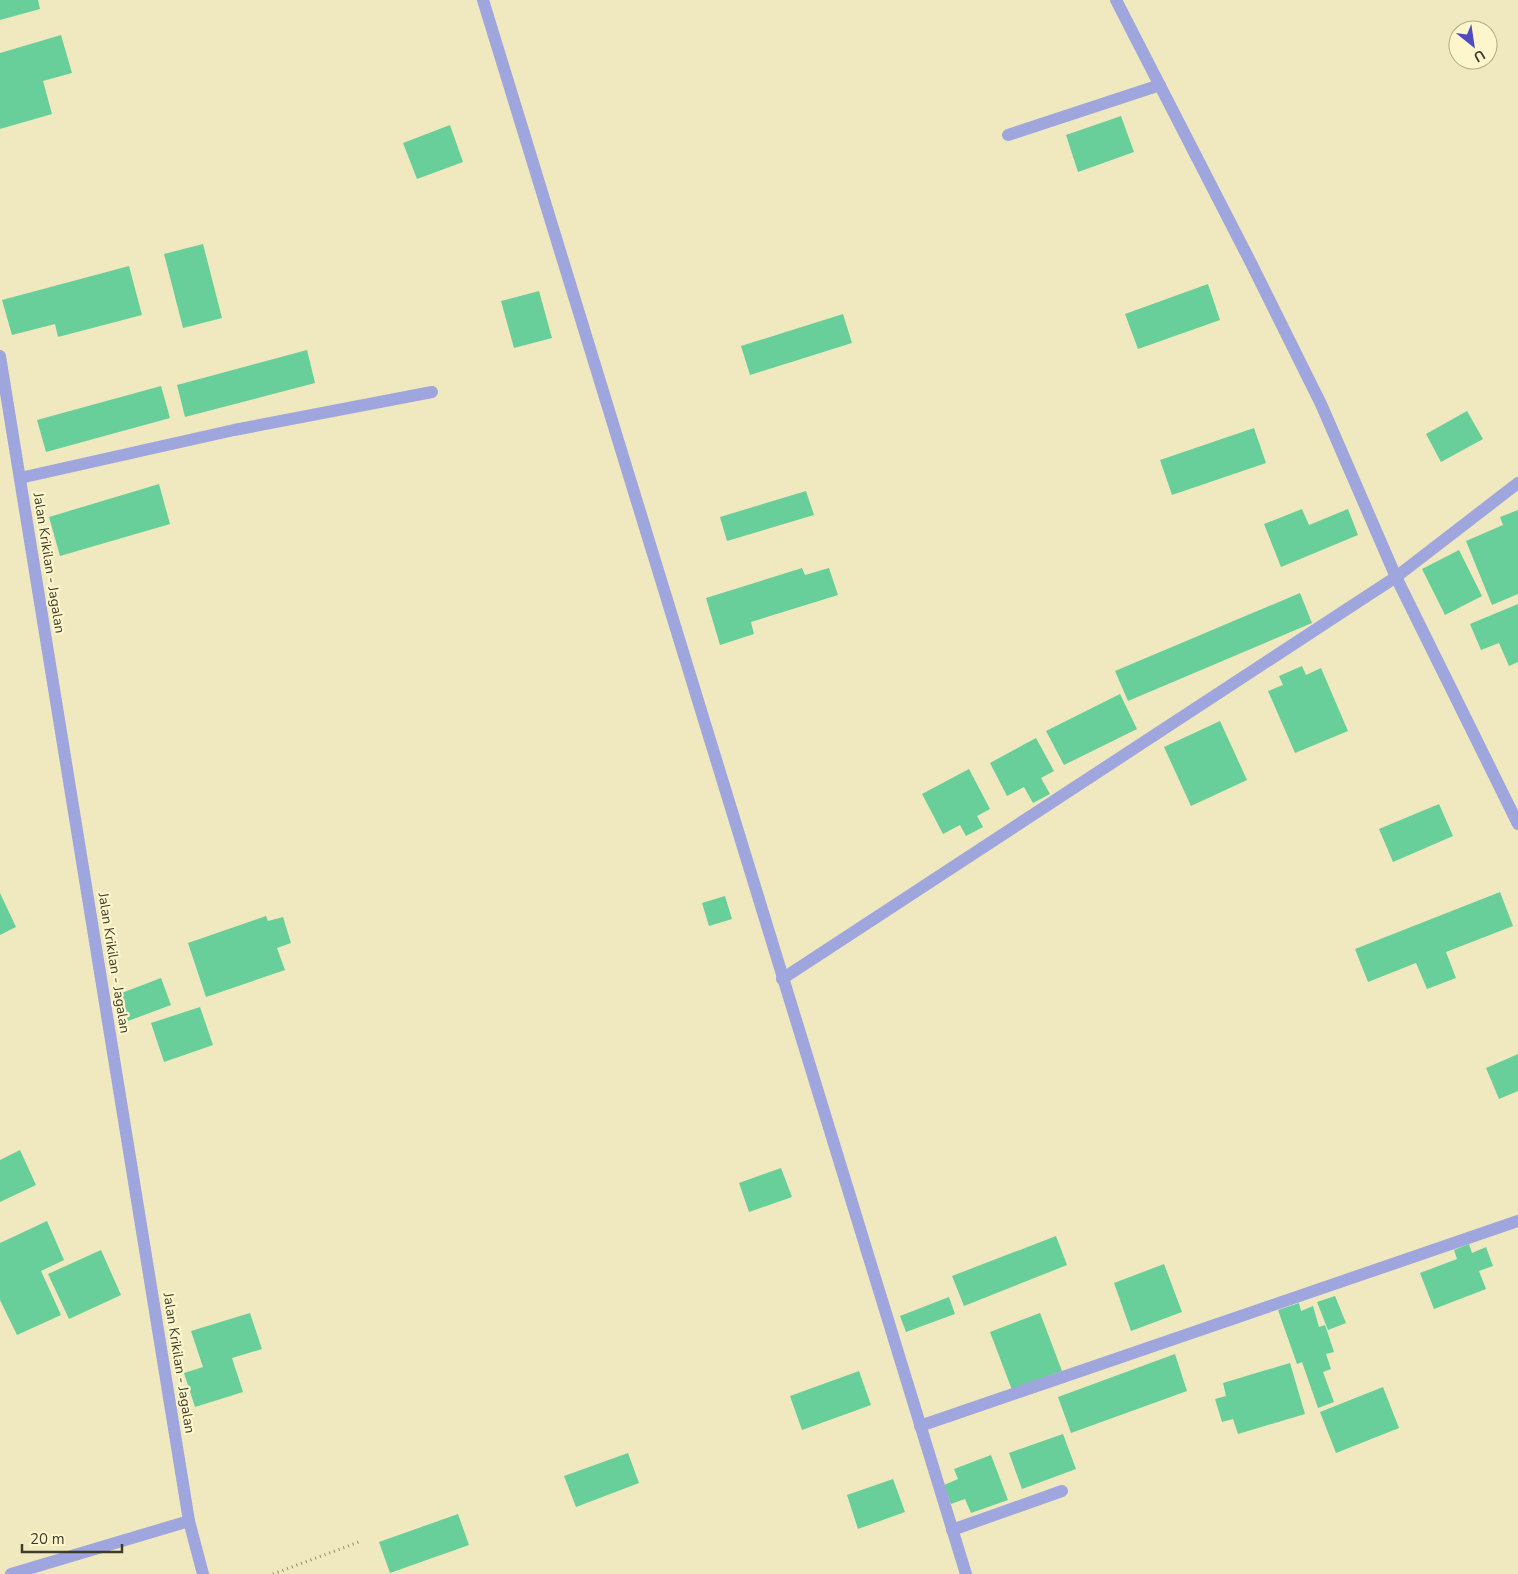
<svg xmlns="http://www.w3.org/2000/svg" width="1518" height="1574" font-family="'Nunito Sans',sans-serif">
	<style>
		.building { fill: #68ce9a }
		.lines { fill: none; stroke-linecap: round; stroke-linejoin: round }
		.path { stroke: #928d70; stroke-width: 3; stroke-dasharray: 1 4; stroke-linecap: butt }
		.service { stroke: #9fa5dd; stroke-width: 12 }
		.minor { stroke: #9fa5dd; stroke-width: 12 }
		.labels { text-anchor: middle; dominant-baseline: central; stroke-width: 4.5; stroke-linejoin: round; paint-order: stroke }
		.street-label { font-size: 14px; fill: #3e3c2b; stroke: #fdf6cc }
	</style>
	<rect width="100%" height="100%" fill="#f0e9bf"/>
	<g class="building">
		<path d="M0 0H38L40 9 0 20Z"/>
		<path d="M61 35 72 73 43 81 52 114 0 129V53Z"/>
		<path d="M1121 116 1134 152 1078 172 1066 135Z"/>
		<path d="M450 125 463 162 417 179 403 143Z"/>
		<path d="M203 244 222 318 183 328 164 254Z"/>
		<path d="M129 266 142 315 58 337 55 324 12 335 2 300Z"/>
		<path d="M1208 284 1220 320 1138 349 1125 314Z"/>
		<path d="M539 291 552 338 514 348 501 301Z"/>
		<path d="M843 314 852 343 750 375 741 346Z"/>
		<path d="M307 350 315 383 185 417 177 385Z"/>
		<path d="M161 386 170 418 46 452 37 420Z"/>
		<path d="M1467 411 1483 439 1441 462 1426 434Z"/>
		<path d="M1254 428 1266 463 1172 495 1160 460Z"/>
		<path d="M159 484 170 524 60 556 49 517Z"/>
		<path d="M806 491 814 515 727 541 720 517Z"/>
		<path d="M1302 509 1309 525 1348 509 1358 535 1281 567 1264 524Z"/>
		<path d="M1518 510V594L1492 605 1466 541 1503 525 1500 517Z"/>
		<path d="M1459 550 1482 596 1445 615 1422 569Z"/>
		<path d="M802 568 805 575 829 568 838 595 751 622 754 634 720 645 706 598Z"/>
		<path d="M1300 593 1312 623 1128 701 1115 671Z"/>
		<path d="M1518 604V662L1509 666 1499 643 1481 650 1470 624Z"/>
		<path d="M1302 666 1306 675 1321 668 1348 731 1295 753 1268 691 1283 685 1279 676Z"/>
		<path d="M1120 694 1137 729 1064 765 1046 731Z"/>
		<path d="M1220 721 1247 780 1191 806 1164 747Z"/>
		<path d="M1036 738 1054 771 1041 778 1050 794 1033 803 1024 787 1007 796 990 763Z"/>
		<path d="M969 769 990 809 977 816 983 827 966 836 960 825 943 834 922 794Z"/>
		<path d="M1439 804 1453 836 1393 862 1379 829Z"/>
		<path d="M1500 892 1513 926 1446 952 1456 978 1427 989 1416 963 1368 982 1355 949Z"/>
		<path d="M0 893 16 927 0 935Z"/>
		<path d="M725 896 732 919 709 926 702 903Z"/>
		<path d="M266 916 268 921 283 917 291 943 277 948 285 970 206 997 188 943Z"/>
		<path d="M161 978 171 1005 128 1021 119 994Z"/>
		<path d="M200 1007 213 1045 164 1062 151 1023Z"/>
		<path d="M1518 1054V1091L1499 1099 1486 1068Z"/>
		<path d="M20 1150 36 1185 0 1202V1160Z"/>
		<path d="M781 1168 792 1197 749 1212 739 1183Z"/>
		<path d="M47 1221 64 1260 41 1271 61 1315 17 1335 0 1300V1243Z"/>
		<path d="M1056 1236 1067 1265 964 1306 952 1276Z"/>
		<path d="M1469 1244 1472 1253 1486 1247 1493 1266 1479 1271 1486 1289 1434 1309 1420 1273 1457 1259 1454 1250Z"/>
		<path d="M101 1250 121 1295 69 1319 48 1274Z"/>
		<path d="M1164 1264 1182 1312 1131 1331 1114 1283Z"/>
		<path d="M1335 1296 1346 1323 1328 1330 1317 1302Z"/>
		<path d="M949 1297 955 1314 906 1332 900 1316Z"/>
		<path d="M1299 1303 1301 1311 1313 1306 1319 1327 1325 1325 1334 1352 1326 1354 1331 1369 1323 1372 1334 1402 1318 1408 1302 1362 1297 1364 1278 1310Z"/>
		<path d="M250 1313 262 1349 232 1358 243 1392 195 1407 184 1373 203 1367 191 1331Z"/>
		<path d="M1040 1313 1062 1371 1012 1390 990 1332Z"/>
		<path d="M1175 1354 1187 1391 1071 1433 1058 1397Z"/>
		<path d="M1290 1363 1305 1414 1238 1434 1233 1419 1222 1422 1215 1399 1226 1396 1223 1383Z"/>
		<path d="M859 1371 871 1405 802 1430 790 1396Z"/>
		<path d="M1383 1387 1399 1428 1336 1453 1320 1412Z"/>
		<path d="M1063 1434 1076 1469 1022 1489 1009 1453Z"/>
		<path d="M628 1453 639 1483 576 1507 564 1476Z"/>
		<path d="M991 1455 1008 1500 971 1513 965 1499 951 1504 944 1485 958 1479 954 1469Z"/>
		<path d="M893 1479 905 1512 858 1529 847 1495Z"/>
		<path d="M458 1514 469 1545 390 1573 379 1542Z"/>
	</g>
	<g class="lines">
		<path class="path" d="M273 1574 359 1542"/>
		<g class="service">
			<path d="M1008 135 1160 85"/>
			<path d="M20 478 234 430 432 392"/>
			<path d="M952 1530 1062 1491"/>
		</g>
		<g class="minor">
			<path d="M483 0 966 1574"/>
			<path d="M1116 0 1250 261 1321 404 1396 577 1518 824"/>
			<path d="M0 356 189 1521 203 1574"/>
			<path d="M782 979 1396 577 1518 483"/>
			<path d="M920 1426 1518 1221"/>
			<path d="M11 1574 189 1521"/>
		</g>
	</g>
	<g class="labels">
		<g class="street-label">
			<text transform="translate(49 563) rotate(81)">Jalan Krikilan - Jagalan</text>
			<text transform="translate(114 963) rotate(81)">Jalan Krikilan - Jagalan</text>
			<text transform="translate(179 1363) rotate(81)">Jalan Krikilan - Jagalan</text>
		</g>
	</g>
	<g transform="translate(1473 45) rotate(150)"><circle r="24" fill="#fdf6cc" stroke="#b1ac8c"/>
	<path d="M0-4L9 19L0 12L-9 19Z" fill="#514bc2"/>
	<text y="-8" font-size="14" font-weight="bold" text-anchor="middle" fill="#3e3c2b">U</text>
	</g>
	<path d="M22 1544v8h100v-8" fill="none" stroke="#3e3c2b" stroke-width="2.5"/>
	<text x="30" y="1544" font-size="15" fill="#3e3c2b" stroke="#fdf6cc" stroke-width="4" paint-order="stroke">20 m</text>
</svg>
